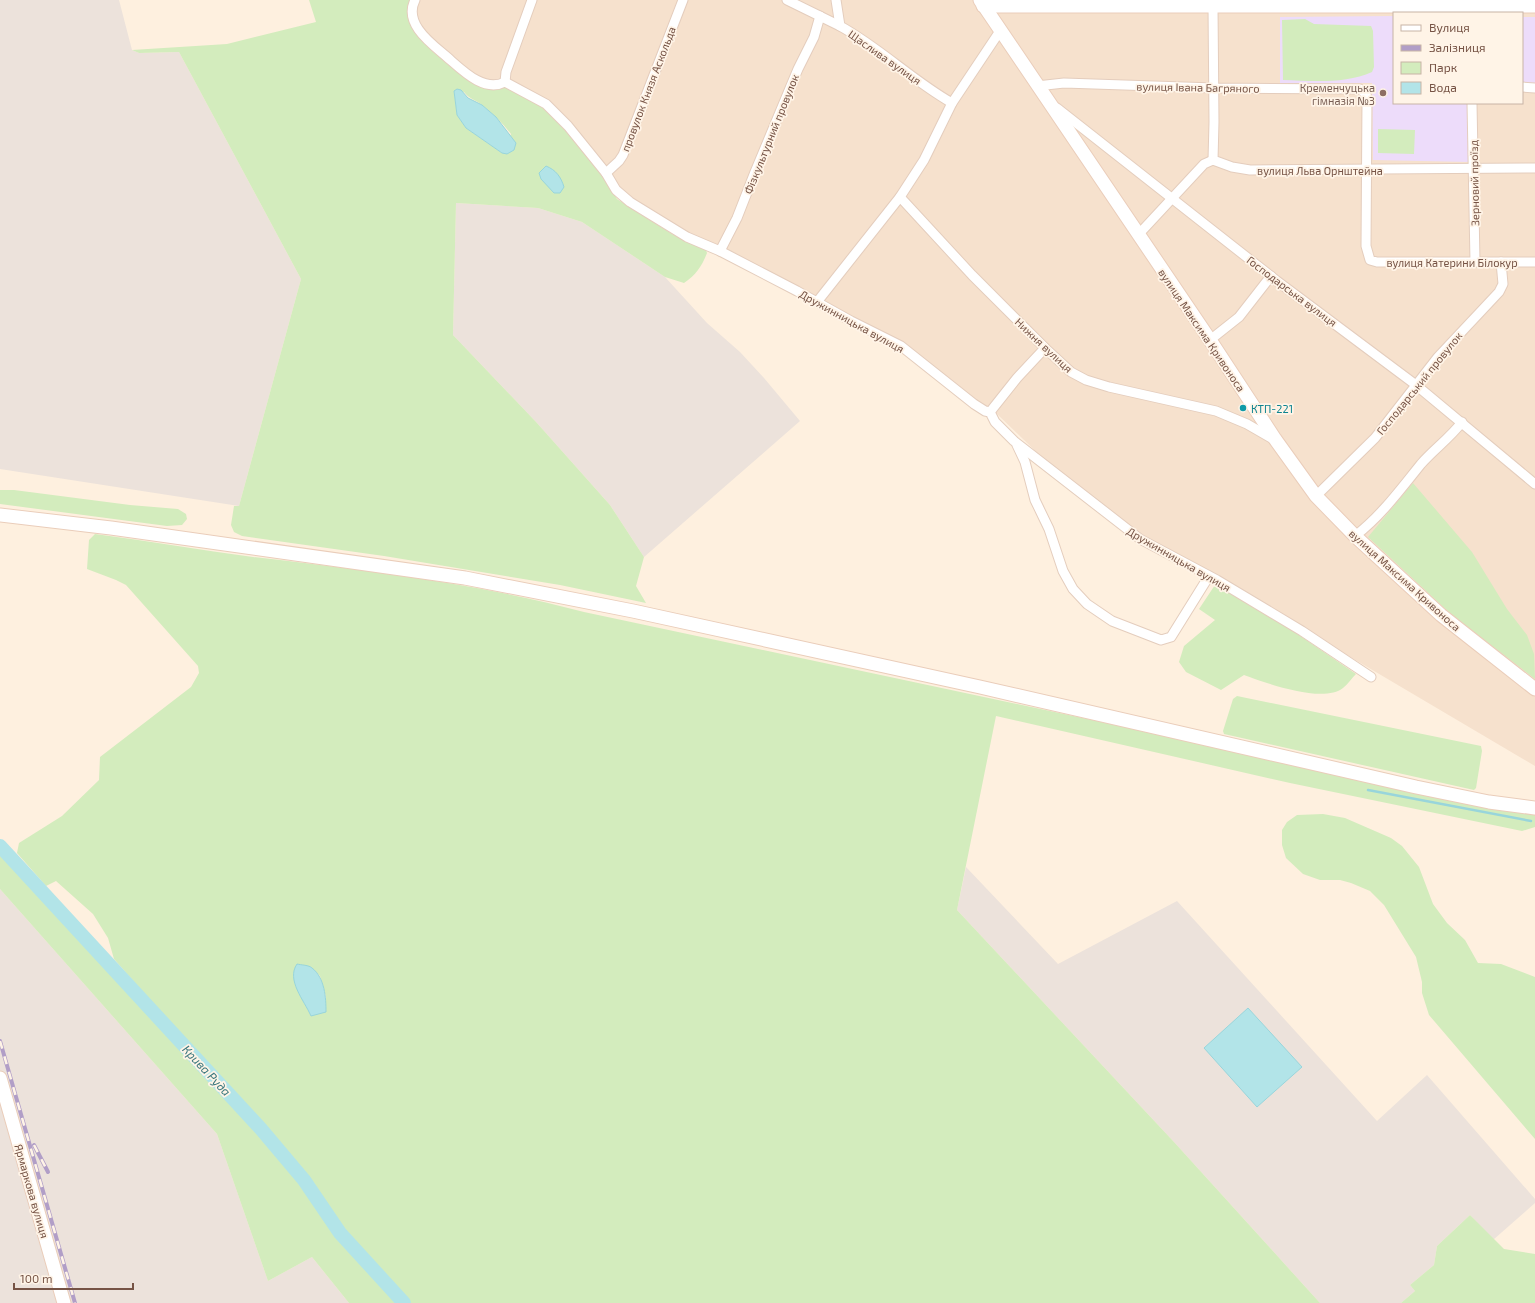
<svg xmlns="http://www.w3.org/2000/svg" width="1535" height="1303" font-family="'Exo 2',sans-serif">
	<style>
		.residential { fill: #f6e1cd; fill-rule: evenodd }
		.industrial { fill: #ece2db }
		.education { fill: #eddcfa }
		.green { fill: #d3ecbd; fill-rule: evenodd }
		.water { fill: #b2e4e8; stroke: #98d5db }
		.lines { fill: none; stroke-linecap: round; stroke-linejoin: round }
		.stream { stroke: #98d5db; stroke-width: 2.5 }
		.river { stroke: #b2e4e8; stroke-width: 14 }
		.street-casing { stroke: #e4cdbd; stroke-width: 11 }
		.secondary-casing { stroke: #eacdba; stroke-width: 15 }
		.street { stroke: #fff; stroke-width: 9 }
		.secondary { stroke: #fff; stroke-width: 13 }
		.rail-casing { stroke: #b19ec7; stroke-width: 4 }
		.rail { stroke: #fff4e7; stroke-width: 2.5; stroke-dasharray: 8; stroke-linecap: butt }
		.education-dot { fill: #8d6e63; stroke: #fff4e7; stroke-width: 1.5 }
		.culture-dot { fill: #0f9aa8; stroke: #fff4e7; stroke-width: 1.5 }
		.labels { text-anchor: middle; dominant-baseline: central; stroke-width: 3.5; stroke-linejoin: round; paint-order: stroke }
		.street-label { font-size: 11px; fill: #765345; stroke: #fff4e7 }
		.education-label { font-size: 11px; fill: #785e54; stroke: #fff4e7; text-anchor: end }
		.culture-label { font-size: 11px; fill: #0d838f; stroke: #fff4e7; text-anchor: start }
		.water-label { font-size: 12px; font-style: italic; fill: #38767d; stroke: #fff4e7 }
	</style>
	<rect width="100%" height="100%" fill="#fef0df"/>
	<path class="residential" d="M419 0H1535V766L1186 560 1132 531 1052 467 996 413 967 394 891 337 729 250 685 232 650 212 619 189 539 96 511 80 489 81 470 72 437 46 421 27 417 17V4ZM1394 13H1522V103H1394Z"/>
	<g class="industrial">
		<path d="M0 0H119L132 50 139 53 179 52 301 279 239 506 0 469Z"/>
		<path d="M456 203 538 208 582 222 665 277 707 323 740 352 764 378 800 421 644 557 610 505 537 423 453 335Z"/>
		<path d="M966 867 1058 964 1177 901 1377 1121 1427 1075 1535 1199V1203L1493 1240 1470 1215 1437 1246 1434 1265 1410 1285 1415 1291 1401 1303H1320L1174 1142 957 910Z"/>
		<path d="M0 889 217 1134 268 1281 312 1257 349 1303H0Z"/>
	</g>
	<g class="education">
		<path d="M1394 16V103H1469V162L1373 160 1372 83H1280V17Z"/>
		<rect x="1522" y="17" width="13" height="67"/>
	</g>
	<g class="green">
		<path d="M309 0H411C411 6 409 13 410 19 414 45 459 70 479 86L487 88H506L516 91 545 108 573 138 599 170 617 199 672 234 706 250 707 253C702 266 696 275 684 283L665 277 582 222 538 208 456 203 453 335 537 423 610 505 644 557 636 586 646 603 560 585 384 556 242 536 234 532 231 525 234 506H239L301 279 179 52 139 53 132 50 227 44 316 22ZM454 91 464 92C469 99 476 100 482 105 493 114 503 123 511 134L502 153 466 128 457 115Z"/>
		<path d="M1305 19 1314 24 1371 26 1373 31 1374 67 1372 72C1346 84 1312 81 1283 80L1282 20Z"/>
		<path d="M1378 129 1415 130 1414 154 1378 153Z"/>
		<path d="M1413 483 1472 552 1507 609 1527 635 1534 654 1535 679 1452 615 1368 537Z"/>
		<path d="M0 490H14L130 505 178 509 186 514 187 519 182 525 167 526 0 504Z"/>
		<path d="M95 534C148 541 201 550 253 557 365 570 475 583 584 612L1535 814V827L1522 831 1290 783 996 716 957 910 1174 1142 1320 1303H349L312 1257 268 1281 217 1134 0 889V852L41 897 78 934 162 1029 172 1025 114 959 108 938 93 914 56 881 46 886 17 853 19 843 62 816 99 780 100 757 191 687 199 673 198 666 126 585 116 580 87 569 89 540ZM311 967 320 976 326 997 311 1016 306 1004Z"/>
		<path d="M1215 585 1249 601 1356 674C1352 678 1348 684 1343 688 1323 704 1266 683 1244 675L1221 690 1186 672 1179 662 1184 646 1215 620 1199 609Z"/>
		<path d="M1237 696 1481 746 1482 751 1476 788 1474 790 1224 734 1223 731 1233 699Z"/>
		<path d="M1323 814 1345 818 1391 838 1402 846 1419 867 1433 904 1447 923 1465 940 1478 963 1501 964 1535 977V1139L1429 1015 1422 993V982L1416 957 1384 905 1370 891 1351 883 1340 880H1320L1303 874 1286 858 1282 845V830L1287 822 1297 815Z"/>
		<path d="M1470 1215 1504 1249 1535 1254V1303H1401L1415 1291 1410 1285 1434 1265 1437 1246Z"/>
	</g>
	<g class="water">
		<path d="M457 89 461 90 468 98 482 105 496 117 516 143 514 150 507 154 502 153 466 128 457 115 454 91Z"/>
		<path d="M546 166C556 170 561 177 564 187L560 193H554L541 179 539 173Z"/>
		<path d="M297 964C301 965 309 965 312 968 325 978 326 998 326 1012L311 1016C304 1000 286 980 297 964Z"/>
		<path d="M1248 1008 1302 1067 1257 1107 1204 1048Z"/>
	</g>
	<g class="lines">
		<path class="stream" d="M1368 790 1531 821"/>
		<path class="river" d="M0 846 261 1129 304 1180 340 1233 404 1303"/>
		<g class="street-casing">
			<g id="street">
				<path d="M415 0C403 24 432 44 447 57 462 70 484 93 505 82L546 104 568 126 606 173 616 190 630 202 687 237 720 251 797 291 851 321 901 346 974 404 985 411 990 412 995 422 1014 441 1140 539 1217 580 1302 631 1371 677"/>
				<path d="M787 0 840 26"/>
				<path d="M836 0 840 26C880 48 913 81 952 103"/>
				<path d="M505 82 506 72 532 0"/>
				<path d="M1037 86 1064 83 1214 88 1360 89 1366 94 1367 99 1366 246 1370 260 1377 262H1535"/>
				<path d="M1522 87 1535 88"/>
				<path d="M1472 103 1475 262"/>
				<path d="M1057 108 1277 281 1416 385 1535 484"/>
				<path d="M1213 160 1214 122 1213 6"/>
				<path d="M606 173 619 161 623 155 683 0"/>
				<path d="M900 197 972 275 1045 348 1071 372 1086 380 1109 387 1216 411 1247 424 1273 439"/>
				<path d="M1138 235 1204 164 1213 160 1232 167 1250 170 1535 168"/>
				<path d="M720 251 737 218 755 172 798 69 814 37 820 16"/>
				<path d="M817 302 900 197 924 160 952 103 1000 31"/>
				<path d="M1210 340 1239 317 1271 276"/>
				<path d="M990 412 1017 378 1045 348"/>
				<path d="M1017 445 1025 462 1035 500 1049 529 1063 571 1073 589 1087 604 1112 621 1161 640 1171 637 1209 576"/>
				<path d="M1316 496 1375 438 1438 357 1499 292 1503 284 1501 262"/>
				<path d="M1355 536C1381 516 1400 490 1421 464 1434 449 1450 438 1462 422"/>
			</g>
		</g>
		<g class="secondary-casing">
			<g id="secondary">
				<path d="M980 0 1210 340 1275 439 1316 496 1355 536 1441 615 1535 689"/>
				<path d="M983 6H1535"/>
				<path d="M0 515 111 528 465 578 633 611 980 687 1416 787 1489 802 1535 808"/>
				<path d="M0 1078 64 1303"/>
			</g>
		</g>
		<use href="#street" class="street"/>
		<use href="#secondary" class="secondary"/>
		<g class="rail-casing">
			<g id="rail">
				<path d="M0 1041 75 1303"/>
				<path d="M34 1145 48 1172"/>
			</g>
		</g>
		<use href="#rail" class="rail"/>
	</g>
	<circle class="education-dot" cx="1383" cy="93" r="4"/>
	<circle class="culture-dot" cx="1243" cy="408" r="4"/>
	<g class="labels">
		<g class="street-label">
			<text transform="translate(885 57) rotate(35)">Щаслива вулиця</text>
			<text transform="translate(1198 87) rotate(1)">вулиця Івана Багряного</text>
			<text transform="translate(648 89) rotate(-69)">провулок Князя Аскольда</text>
			<text transform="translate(771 134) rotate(-68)">Фізкультурний провулок</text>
			<text x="1320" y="170">вулиця Льва Орнштейна</text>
			<text transform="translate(1474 183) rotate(-91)">Зерновий проїзд</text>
			<text x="1452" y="262">вулиця Катерини Білокур</text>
			<text transform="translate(1292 291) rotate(37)">Господарська вулиця</text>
			<text transform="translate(852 321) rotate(29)">Дружинницька вулиця</text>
			<text transform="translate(1202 330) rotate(56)">вулиця Максима Кривоноса</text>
			<text transform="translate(1044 345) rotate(43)">Нижня вулиця</text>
			<text transform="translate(1419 383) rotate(-51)">Господарський провулок</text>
			<text transform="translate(1179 559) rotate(30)">Дружинницька вулиця</text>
			<text transform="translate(1405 580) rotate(42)">вулиця Максима Кривоноса</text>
			<text transform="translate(32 1191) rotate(74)">Ярмаркова вулиця</text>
		</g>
		<g class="education-label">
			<text x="1375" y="87">Кременчуцька<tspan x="1375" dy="13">гімназія №3</tspan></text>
		</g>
		<g class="culture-label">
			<text x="1251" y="408">КТП-221</text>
		</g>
		<g class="water-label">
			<text transform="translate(207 1070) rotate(47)">Крива Руда</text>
		</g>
	</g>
	<rect x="1393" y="12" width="130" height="92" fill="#fff4e7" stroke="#c8b4a6"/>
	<rect x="1401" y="25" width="20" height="6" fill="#ffffff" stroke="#c8b4a6"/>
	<text x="1429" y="32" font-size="12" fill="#765345">Вулиця</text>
	<rect x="1401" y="45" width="20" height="6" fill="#b19ec7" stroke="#c8b4a6"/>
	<text x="1429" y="52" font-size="12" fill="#765345">Залізниця</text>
	<rect x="1401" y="62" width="20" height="12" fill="#d3ecbd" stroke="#c8b4a6"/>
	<text x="1429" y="72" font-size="12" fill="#765345">Парк</text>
	<rect x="1401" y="82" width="20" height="12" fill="#b2e4e8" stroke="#c8b4a6"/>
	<text x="1429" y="92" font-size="12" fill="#765345">Вода</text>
	<path d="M14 1283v6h119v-6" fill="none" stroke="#765345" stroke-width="2"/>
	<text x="20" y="1283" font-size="12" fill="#765345" stroke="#fff4e7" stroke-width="3" paint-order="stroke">100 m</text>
</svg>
